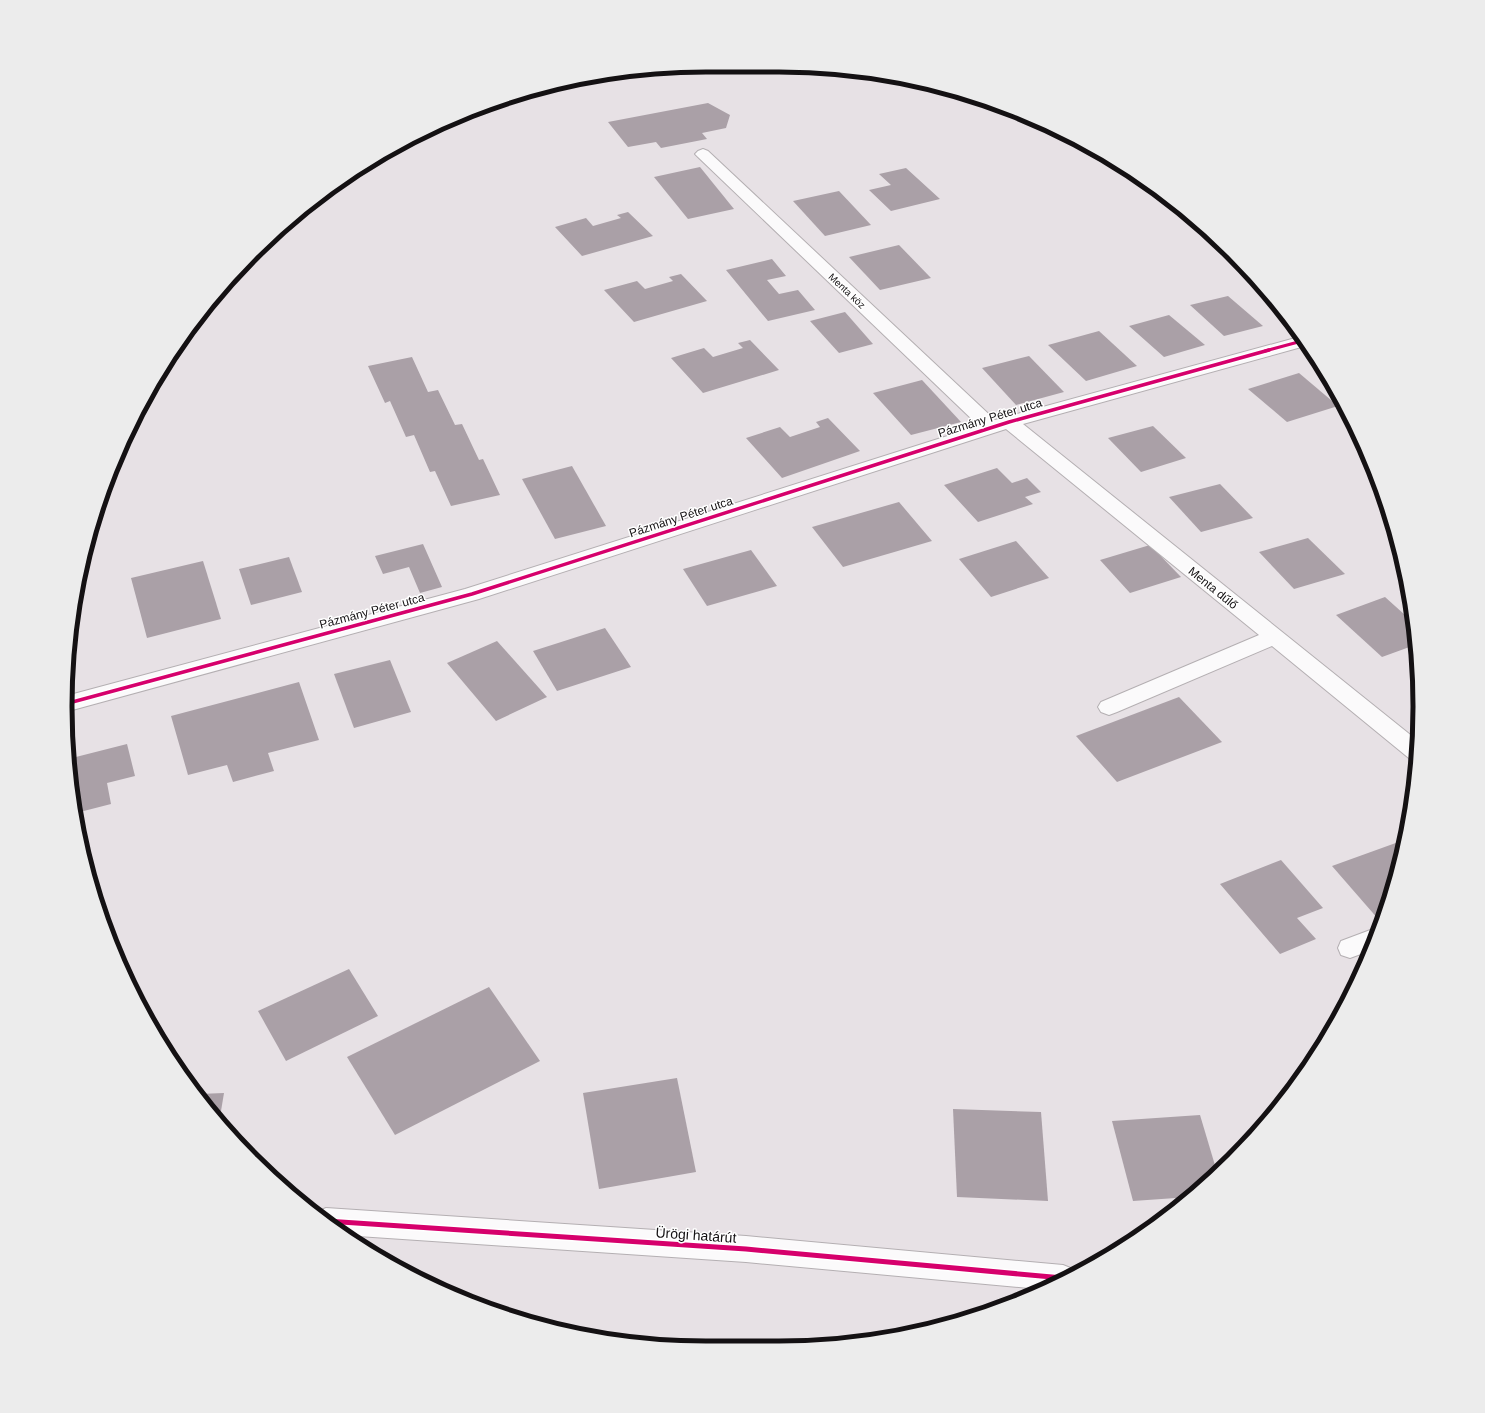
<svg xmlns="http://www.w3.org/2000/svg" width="1485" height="1413" font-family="Helvetica,sans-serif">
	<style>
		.building { fill: #aaa0a7 }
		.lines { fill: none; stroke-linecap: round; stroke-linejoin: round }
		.minor-casing { stroke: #b4afb2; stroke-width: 2 }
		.minor { fill: #fbfafb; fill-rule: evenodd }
		.cycleway-far2-casing { stroke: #fff; stroke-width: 5 }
		.cycleway-far1-casing { stroke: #fff; stroke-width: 6 }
		.cycleway-casing { stroke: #fff; stroke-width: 8 }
		.cycleway-far2 { stroke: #d6006c; stroke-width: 3 }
		.cycleway-far1 { stroke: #d6006c; stroke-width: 3.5 }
		.cycleway { stroke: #d6006c; stroke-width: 5 }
		.labels { text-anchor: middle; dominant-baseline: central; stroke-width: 3; stroke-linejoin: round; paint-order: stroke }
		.far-street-label { font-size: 10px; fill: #141113; stroke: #fff }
		.street-label { font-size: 12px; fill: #141113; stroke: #fff }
		.near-street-label { font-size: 14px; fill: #141113; stroke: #fff }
		.rim { fill: none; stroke: #141113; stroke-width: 5 }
	</style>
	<rect width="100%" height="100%" fill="#e7e1e5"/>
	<g class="building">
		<path d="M708 103 730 115 726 128 702 133 707 139 661 148 656 142 628 147 608 122Z"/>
		<path d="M700 167 734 209 688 219 654 177Z"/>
		<path d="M906 168 940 199 891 211 869 190 891 185 879 174Z"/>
		<path d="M839 191 871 225 825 236 793 201Z"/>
		<path d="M628 212 653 236 582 256 555 227 586 218 593 226 621 218 617 215Z"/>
		<path d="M899 245 931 278 880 290 849 257Z"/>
		<path d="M772 259 786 276 767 280 779 294 798 290 815 310 768 321 726 270Z"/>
		<path d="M681 274 707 301 634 322 604 290 637 281 645 289 673 281 669 277Z"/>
		<path d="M1228 296 1263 326 1224 336 1190 305Z"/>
		<path d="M845 312 873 344 839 353 810 321Z"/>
		<path d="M1169 315 1205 345 1164 357 1129 326Z"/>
		<path d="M1099 331 1137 366 1086 381 1048 345Z"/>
		<path d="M750 340 779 370 703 393 671 358 704 348 713 357 743 348 738 343Z"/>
		<path d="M1029 356 1064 392 1016 405 982 368Z"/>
		<path d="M412 357 428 392 438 390 455 425 462 424 479 460 483 459 500 495 451 506 435 471 430 472 414 435 406 437 390 401 385 403 368 366Z"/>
		<path d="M1299 373 1338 406 1287 422 1248 389Z"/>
		<path d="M922 380 961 422 911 435 873 393Z"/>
		<path d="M828 418 860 451 782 478 746 438 780 427 790 437 820 427 816 422Z"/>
		<path d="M1153 426 1186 458 1141 472 1108 438Z"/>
		<path d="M572 466 606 526 555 539 522 479Z"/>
		<path d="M997 468 1012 483 1027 478 1041 492 1025 497 1033 504 978 522 944 485Z"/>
		<path d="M1220 484 1253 518 1201 532 1169 497Z"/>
		<path d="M899 502 932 541 843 567 812 527Z"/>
		<path d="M1308 538 1345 574 1294 589 1259 552Z"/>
		<path d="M1016 541 1049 578 991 597 959 559Z"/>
		<path d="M423 544 442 587 420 593 409 567 383 574 375 556Z"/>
		<path d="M1150 545 1181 577 1130 593 1100 560Z"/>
		<path d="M751 550 777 586 707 606 683 569Z"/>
		<path d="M289 557 302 592 251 605 239 569Z"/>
		<path d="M203 561 221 619 147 638 131 578Z"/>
		<path d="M1385 597 1415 624V645L1382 657 1336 615Z"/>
		<path d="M605 628 631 667 557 691 533 651Z"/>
		<path d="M497 641 547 697 496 721 447 663Z"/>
		<path d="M390 660 411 712 354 728 334 674Z"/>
		<path d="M299 682 319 740 268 753 274 771 233 782 227 765 188 775 171 716Z"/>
		<path d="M1179 697 1222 742 1117 782 1076 736Z"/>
		<path d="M127 744 135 776 107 783 111 804 76 813 70 790 68 759Z"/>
		<path d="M1404 840 1398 873 1379 920 1332 866Z"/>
		<path d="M1281 860 1323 908 1297 918 1316 939 1280 954 1220 884Z"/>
		<path d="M349 969 378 1016 286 1061 258 1011Z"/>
		<path d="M489 987 540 1061 395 1135 347 1057Z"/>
		<path d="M677 1078 696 1172 599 1189 583 1093Z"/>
		<path d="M224 1093 219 1123 199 1094Z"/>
		<path d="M953 1109 1041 1112 1048 1201 957 1197Z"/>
		<path d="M1200 1115 1217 1172 1201 1189 1190 1197 1133 1201 1112 1121Z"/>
	</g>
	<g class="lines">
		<g class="minor-casing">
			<g id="minor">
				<path d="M703 149 708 151 995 420 1299 337 1305 346 1023 424 1418 741 1417 761 1410 759 1272 646 1117 712 1109 715 1101 712 1098 707 1101 702 1259 635 1006 429 479 599 65 712 66 696 465 589 979 426 698 157 695 154 698 151Z"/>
				<path d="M1373 929 1376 930 1369 951 1350 958 1341 955 1338 948 1341 941Z"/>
				<path d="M326 1208 746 1236 1063 1265 1073 1269 1075 1273 1040 1289 746 1262 343 1235 315 1213Z"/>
			</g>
		</g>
		<use href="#minor" class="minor"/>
		<g class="cycleway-far2-casing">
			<path id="cycleway-far2" d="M1265 351 1302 341"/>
		</g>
		<g class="cycleway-far1-casing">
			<path id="cycleway-far1" d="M65 704 472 594 1009 422 1269 350"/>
		</g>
		<g class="cycleway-casing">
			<path id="cycleway" d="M326 1221 746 1249 1063 1278"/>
		</g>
		<use href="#cycleway-far2" class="cycleway-far2"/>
		<use href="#cycleway-far1" class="cycleway-far1"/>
		<use href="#cycleway" class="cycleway"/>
	</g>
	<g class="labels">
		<g class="far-street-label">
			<text transform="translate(847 291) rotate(43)">Menta köz</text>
		</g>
		<g class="street-label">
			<text transform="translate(990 418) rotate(-17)">Pázmány Péter utca</text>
			<text transform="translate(681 517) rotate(-18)">Pázmány Péter utca</text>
			<text transform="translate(1213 588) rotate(39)">Menta dűlő</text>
			<text transform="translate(372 611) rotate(-15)">Pázmány Péter utca</text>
		</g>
		<g class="near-street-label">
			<text transform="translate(696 1235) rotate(4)">Ürögi határút</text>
		</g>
	</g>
	<path d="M0 0H1485V1413H0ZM706 72H779A634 634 0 0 1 1413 706V707A634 634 0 0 1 779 1341H706A634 634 0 0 1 72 707V706A634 634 0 0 1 706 72Z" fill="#ececec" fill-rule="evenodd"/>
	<path class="rim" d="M706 72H779A634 634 0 0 1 1413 706V707A634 634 0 0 1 779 1341H706A634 634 0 0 1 72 707V706A634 634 0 0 1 706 72Z"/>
</svg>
